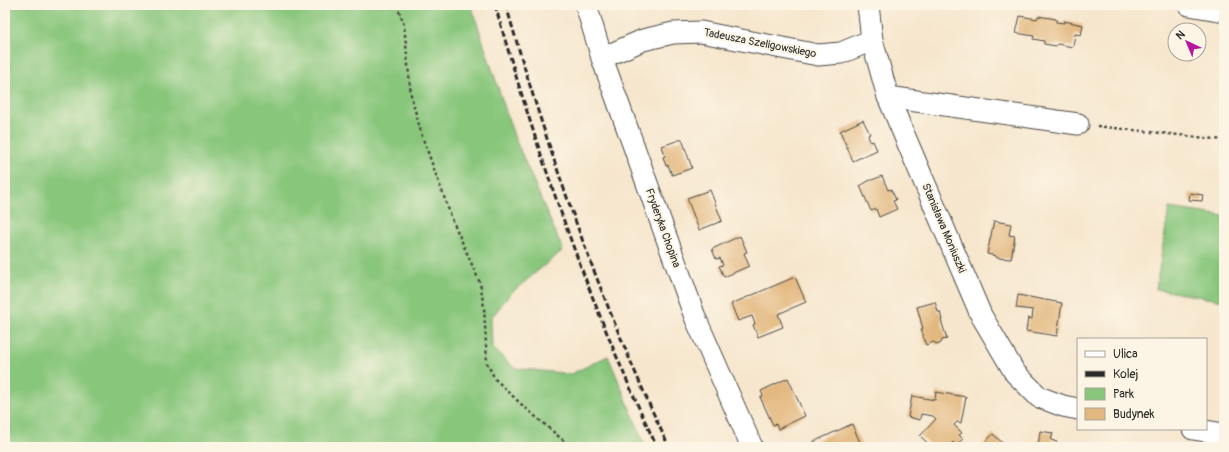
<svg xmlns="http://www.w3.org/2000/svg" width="1229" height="452" font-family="Pangolin,sans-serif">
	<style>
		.green { fill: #88c67c; stroke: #5a7854 }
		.building { fill: #e3b880 }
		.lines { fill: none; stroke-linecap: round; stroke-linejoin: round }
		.minor-casing { stroke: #494743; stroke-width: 23 }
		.path { stroke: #494743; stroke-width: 2.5; stroke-dasharray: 3 3; stroke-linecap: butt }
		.minor { stroke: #fff; stroke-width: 21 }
		.rail { stroke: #2b2b2b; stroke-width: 3; stroke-dasharray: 6 3; stroke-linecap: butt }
		.labels { text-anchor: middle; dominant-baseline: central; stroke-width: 4; stroke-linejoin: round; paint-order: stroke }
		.street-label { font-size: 11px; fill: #2b2b2b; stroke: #fcf5e5 }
	</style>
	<rect width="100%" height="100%" fill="#fcf5e5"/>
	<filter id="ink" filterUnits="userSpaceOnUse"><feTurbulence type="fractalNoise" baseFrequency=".025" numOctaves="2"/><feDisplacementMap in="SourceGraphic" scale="8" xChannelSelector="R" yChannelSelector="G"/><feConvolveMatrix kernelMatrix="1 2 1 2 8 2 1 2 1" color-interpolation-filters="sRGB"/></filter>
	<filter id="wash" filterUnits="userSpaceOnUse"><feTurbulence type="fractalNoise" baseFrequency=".012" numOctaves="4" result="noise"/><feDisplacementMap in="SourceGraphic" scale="16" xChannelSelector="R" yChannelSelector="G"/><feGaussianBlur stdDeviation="0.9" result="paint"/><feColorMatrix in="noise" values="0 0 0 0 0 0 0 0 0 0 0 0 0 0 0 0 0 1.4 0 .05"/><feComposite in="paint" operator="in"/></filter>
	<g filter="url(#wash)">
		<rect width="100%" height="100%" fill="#f6e6cd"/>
		<g class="green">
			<path d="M5 5H471L514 136 563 250 511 293 491 318 492 347 514 368 571 374 608 356 646 447H5Z"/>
			<path d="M1169 208 1224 216V301L1156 289Z"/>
		</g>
		<g id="blocks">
			<g class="building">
				<path d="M1020 16 1037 19 1038 16 1056 19V22L1064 23V21L1083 25 1081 35 1075 34 1073 47 1057 44 1056 46 1044 44V41L1033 39 1034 36 1016 33Z"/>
				<path d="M863 120 870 134 868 135 870 142 873 141 877 150 853 161 840 131Z"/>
				<path d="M682 139 692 168 672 175 668 165 666 166 663 157 665 156 662 146Z"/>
				<path d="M882 176 888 190 891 189 896 200 893 201 897 209 879 217 876 209 871 211 860 186 870 180H872Z"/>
				<path d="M710 190 722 221 699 230 687 198Z"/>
				<path d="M1190 193 1203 195 1202 201 1189 200Z"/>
				<path d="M994 221 1011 224 1009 235 1015 236 1011 259 997 258 996 256 987 254Z"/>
				<path d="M740 236 747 252 744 253 749 266 724 277 719 266 723 265 720 258 716 259 712 249Z"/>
				<path d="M795 277 806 302 778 314 783 327 758 337 753 325 755 324 752 316 738 321 731 304Z"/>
				<path d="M1018 295 1062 303 1057 336 1026 331 1028 318 1032 319 1033 310 1016 308Z"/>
				<path d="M935 302 938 312H940L942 320H941L947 339 942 340 941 343 937 345 934 342 926 345 921 330 923 329 917 307Z"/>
				<path d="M788 378 805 416 778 429 776 424 773 425 760 397 763 396 761 391Z"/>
				<path d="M936 392 966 397 961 423 957 422 954 425 962 433 959 435 963 439 956 445 953 442 948 447H942L938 443 934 447H932L920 436 936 419 933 416 921 414 920 420 908 417 912 396 935 400Z"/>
				<path d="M852 424 862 447H815L813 442Z"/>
				<path d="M1040 431 1053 433 1051 440 1057 442V443L1073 447H1038Z"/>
				<path d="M993 434 1007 447H981Z"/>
			</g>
		</g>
	</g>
	<g filter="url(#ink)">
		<use href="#blocks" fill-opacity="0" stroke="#494743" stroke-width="1"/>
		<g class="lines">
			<g class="minor-casing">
				<g id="minor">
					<path d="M586 5 602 58 695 317 752 447"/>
					<path d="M868 5 872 40 888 97 981 315 1015 373 1039 397 1063 406 1078 409"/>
					<path d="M1189 5 1224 11"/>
					<path d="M602 58 643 40 673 33 701 32 818 55 841 53 872 40"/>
					<path d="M888 97 1078 124"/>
					<path d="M1193 429 1224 434"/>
				</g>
			</g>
			<g class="path">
				<path d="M397 5 404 25 411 95 421 133 452 219 480 283 484 307 487 363 495 379 522 405 571 447"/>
				<path d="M1097 126 1224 140"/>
			</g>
			<use href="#minor" class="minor"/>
			<g class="rail">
				<path d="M495 5C538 156 590 305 657 447"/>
				<path d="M506 5C549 156 602 305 669 447"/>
			</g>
		</g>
	</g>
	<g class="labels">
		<g class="street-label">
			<text transform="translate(760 43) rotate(11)">Tadeusza Szeligowskiego</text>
			<text transform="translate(663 228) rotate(70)">Fryderyka Chopina</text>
			<text transform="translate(944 228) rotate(67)">Stanisława Moniuszki</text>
		</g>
	</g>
	<rect width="1229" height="452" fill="none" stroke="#fcf5e5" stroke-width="20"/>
	<rect x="1077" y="338" width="130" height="92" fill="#fcf5e5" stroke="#a8a49b"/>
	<rect x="1085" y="351" width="20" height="6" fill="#ffffff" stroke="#a8a49b"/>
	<text x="1113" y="358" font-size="12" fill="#2b2b2b">Ulica</text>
	<rect x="1085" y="371" width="20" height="6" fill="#2b2b2b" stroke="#a8a49b"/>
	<text x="1113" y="378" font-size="12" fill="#2b2b2b">Kolej</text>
	<rect x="1085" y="388" width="20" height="12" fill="#88c67c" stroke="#a8a49b"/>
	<text x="1113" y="398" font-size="12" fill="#2b2b2b">Park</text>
	<rect x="1085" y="408" width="20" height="12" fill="#e3b880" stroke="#a8a49b"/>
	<text x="1113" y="418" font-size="12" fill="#2b2b2b">Budynek</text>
	<g transform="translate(1187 42) rotate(316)"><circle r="19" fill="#fcf5e5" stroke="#a8a49b"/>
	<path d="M0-3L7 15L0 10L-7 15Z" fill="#b5179e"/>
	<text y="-6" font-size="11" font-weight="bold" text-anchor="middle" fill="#2b2b2b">N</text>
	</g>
</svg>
